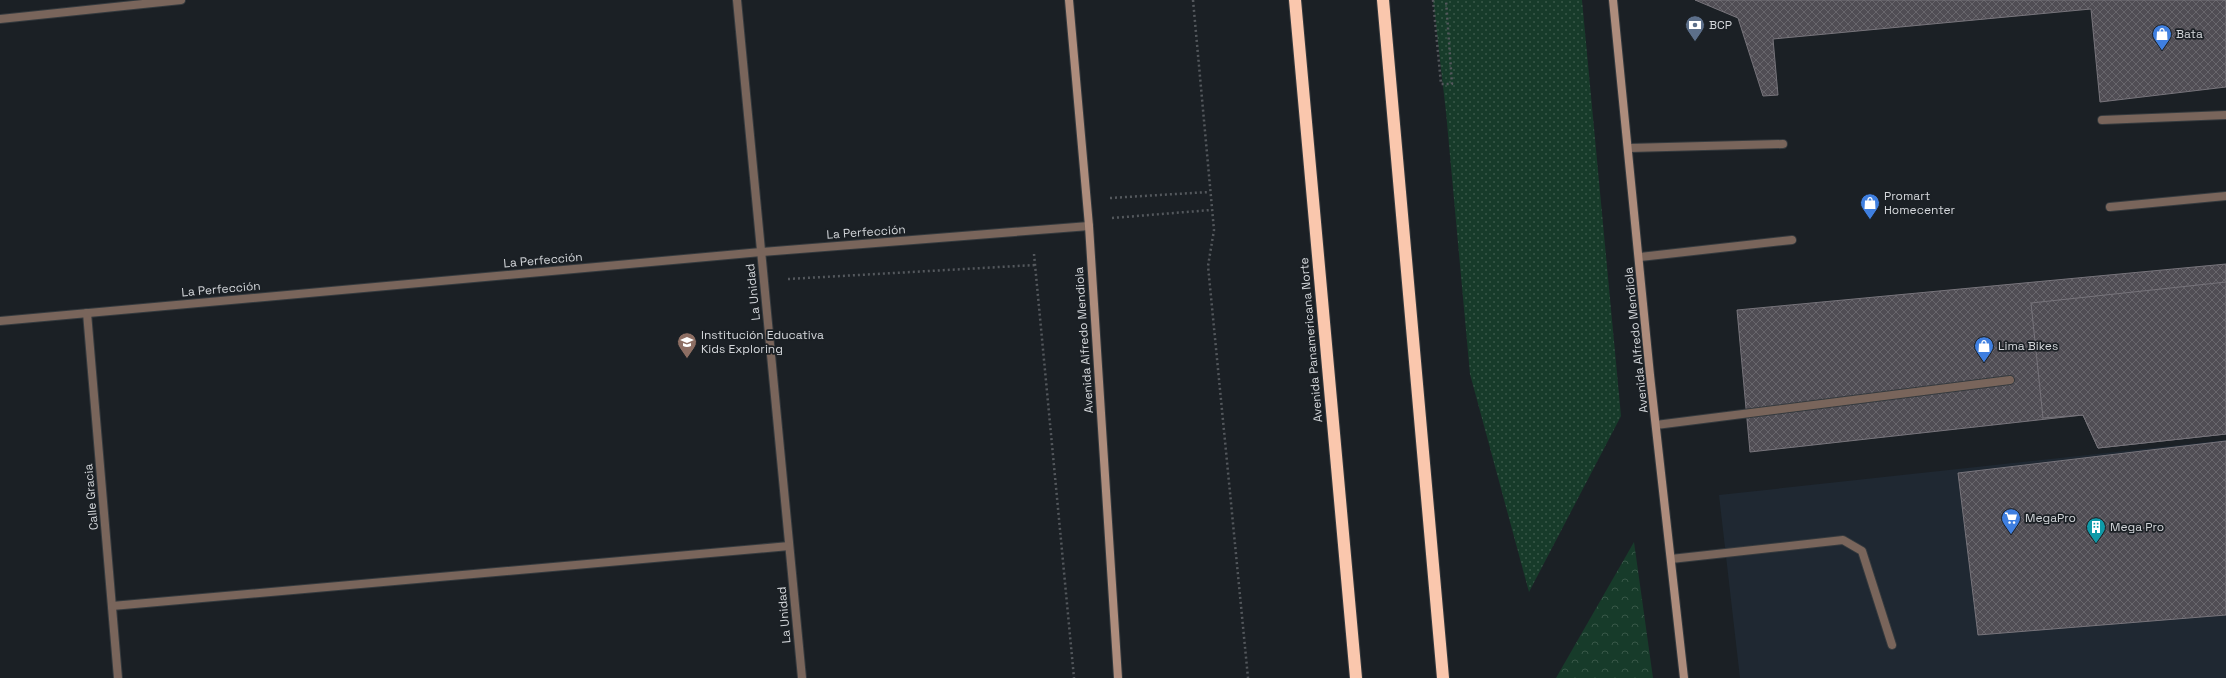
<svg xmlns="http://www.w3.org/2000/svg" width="2226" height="678" font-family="'Space Grotesk',sans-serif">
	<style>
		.built { fill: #1f2832 }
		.grass { fill: url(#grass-dots) }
		.park { fill: url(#park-crowns) }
		.building { fill: url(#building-cross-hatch); stroke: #77747b }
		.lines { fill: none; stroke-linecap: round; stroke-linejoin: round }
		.lane-casing { stroke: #353a3e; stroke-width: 10 }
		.street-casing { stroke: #353a3e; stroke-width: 10 }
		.secondary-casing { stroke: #353a3e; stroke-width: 10 }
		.highway-casing { stroke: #353a3e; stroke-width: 14 }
		.path { stroke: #54585d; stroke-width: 2.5; stroke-dasharray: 2 3; stroke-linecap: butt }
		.lane { stroke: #79655b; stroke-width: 8 }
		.street { stroke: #79655b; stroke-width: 8 }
		.secondary { stroke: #ad8c7c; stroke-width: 8 }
		.highway { stroke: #fac7ad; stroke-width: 12 }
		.labels { text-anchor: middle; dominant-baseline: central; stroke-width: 3.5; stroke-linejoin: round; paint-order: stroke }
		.poi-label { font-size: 12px; fill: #d4d7db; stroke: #1b2025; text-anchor: start }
		.street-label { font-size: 12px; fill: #d4d7db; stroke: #1b2025 }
	</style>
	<defs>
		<pattern id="grass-dots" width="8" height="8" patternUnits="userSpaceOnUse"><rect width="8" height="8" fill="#173b2a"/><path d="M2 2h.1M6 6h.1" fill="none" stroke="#385748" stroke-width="1.8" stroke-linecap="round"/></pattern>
		<pattern id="park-crowns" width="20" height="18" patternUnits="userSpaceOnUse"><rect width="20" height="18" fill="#173b2a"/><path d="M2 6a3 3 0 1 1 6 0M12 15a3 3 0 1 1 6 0" fill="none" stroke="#385748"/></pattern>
		<pattern id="building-cross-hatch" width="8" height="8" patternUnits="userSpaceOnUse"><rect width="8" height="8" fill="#504d54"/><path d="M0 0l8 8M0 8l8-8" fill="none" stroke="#68666c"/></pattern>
	</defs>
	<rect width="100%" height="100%" fill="#1b2025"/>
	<path class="built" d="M2226 440V678H1740L1719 495Z"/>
	<path class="grass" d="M1433 0H1582L1621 416 1529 592 1470 374 1446 112Z"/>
	<path class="park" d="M1634 542 1653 678H1556Z"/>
	<g class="building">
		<path d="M1695 0H2226V87L2100 102 2091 9 1773 39 1778 95 1763 96 1738 18Z"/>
		<path d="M2226 264V434L2098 448 2083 415 1750 452 1737 310Z"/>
		<path d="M2226 282V434L2098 448 2083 415 2043 418 2031 303Z"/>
		<path d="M2226 441V615L1978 635 1958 473Z"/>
	</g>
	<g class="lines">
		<g class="lane-casing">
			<g id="lane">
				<path d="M2102 120 2226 115"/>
				<path d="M1629 148 1783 144"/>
				<path d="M2110 207 2226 196"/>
				<path d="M1640 257 1792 240"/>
				<path d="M1656 425 2010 380"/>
				<path d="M1671 559 1843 540 1862 551 1892 645"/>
			</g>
		</g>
		<g class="street-casing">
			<g id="street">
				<path d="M737 0 802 678"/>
				<path d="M0 19 181 0"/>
				<path d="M87 313 118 678"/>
				<path d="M0 321 761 252 1089 226"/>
				<path d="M112 606 789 546"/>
			</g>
		</g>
		<g class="secondary-casing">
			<g id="secondary">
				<path d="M1069 0 1089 226 1118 678"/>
				<path d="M1613 0 1650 375 1684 678"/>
			</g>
		</g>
		<g class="highway-casing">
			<g id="highway">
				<path d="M1295 0 1356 678"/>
				<path d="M1383 0 1443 678"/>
			</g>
		</g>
		<g class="path">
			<path d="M1193 0 1214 230 1208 266 1248 678"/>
			<path d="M1433 0 1441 84H1452L1446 0"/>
			<path d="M1110 198 1209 192"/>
			<path d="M1112 218 1211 210"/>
			<path d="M1034 254 1074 678"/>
			<path d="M788 279 1035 265"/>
		</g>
		<use href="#lane" class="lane"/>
		<use href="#street" class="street"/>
		<use href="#secondary" class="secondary"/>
		<use href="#highway" class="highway"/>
	</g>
	<defs>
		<g id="bank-pin" transform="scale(1)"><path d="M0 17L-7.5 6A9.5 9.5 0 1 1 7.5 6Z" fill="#5c6f8a" stroke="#1b2025"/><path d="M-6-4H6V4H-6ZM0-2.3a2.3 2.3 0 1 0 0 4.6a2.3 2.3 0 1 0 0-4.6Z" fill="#fff"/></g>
		<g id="shop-pin" transform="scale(1)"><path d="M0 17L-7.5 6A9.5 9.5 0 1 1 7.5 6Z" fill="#3f7fe0" stroke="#1b2025"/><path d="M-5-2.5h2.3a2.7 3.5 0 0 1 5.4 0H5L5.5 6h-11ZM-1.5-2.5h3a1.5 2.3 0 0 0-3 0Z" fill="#fff"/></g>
		<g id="school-pin" transform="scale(1)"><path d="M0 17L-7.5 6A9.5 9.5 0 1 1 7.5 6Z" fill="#8d6e63" stroke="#1b2025"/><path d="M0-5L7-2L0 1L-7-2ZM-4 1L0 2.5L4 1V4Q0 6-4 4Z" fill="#fff"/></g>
		<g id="supermarket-pin" transform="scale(1)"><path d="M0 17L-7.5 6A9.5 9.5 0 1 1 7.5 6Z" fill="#3f7fe0" stroke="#1b2025"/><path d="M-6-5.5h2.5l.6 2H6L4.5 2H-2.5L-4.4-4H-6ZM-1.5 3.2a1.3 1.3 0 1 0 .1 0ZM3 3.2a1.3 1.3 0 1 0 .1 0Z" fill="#fff"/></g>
		<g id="building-pin" transform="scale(1)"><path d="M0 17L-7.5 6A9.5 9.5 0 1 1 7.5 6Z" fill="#0f9aa8" stroke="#1b2025"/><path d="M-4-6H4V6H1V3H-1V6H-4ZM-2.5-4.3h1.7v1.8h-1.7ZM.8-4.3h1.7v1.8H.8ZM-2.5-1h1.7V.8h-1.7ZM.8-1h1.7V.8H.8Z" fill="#fff"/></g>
	</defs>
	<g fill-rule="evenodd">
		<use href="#bank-pin" x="1695" y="25"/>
		<use href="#shop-pin" x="2162" y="34"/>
		<use href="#shop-pin" x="1870" y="203"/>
		<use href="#school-pin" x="687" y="342"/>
		<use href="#shop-pin" x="1984" y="346"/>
		<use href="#supermarket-pin" x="2011" y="518"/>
		<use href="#building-pin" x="2096" y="527"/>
	</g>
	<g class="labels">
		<g class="poi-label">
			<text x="1709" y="25">BCP</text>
			<text x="2176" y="34">Bata</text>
			<text x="1884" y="196">Promart<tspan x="1884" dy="14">Homecenter</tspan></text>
			<text x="701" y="335">Institución Educativa<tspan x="701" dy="14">Kids Exploring</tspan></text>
			<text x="1998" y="346">Lima Bikes</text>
			<text x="2025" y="518">MegaPro</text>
			<text x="2110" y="527">Mega Pro</text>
		</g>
		<g class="street-label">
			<text transform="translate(866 232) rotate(-4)">La Perfección</text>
			<text transform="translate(543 260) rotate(-5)">La Perfección</text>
			<text transform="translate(221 289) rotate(-5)">La Perfección</text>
			<text transform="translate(753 292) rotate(-96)">La Unidad</text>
			<text transform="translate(1084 340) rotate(-94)">Avenida Alfredo Mendiola</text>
			<text transform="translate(1311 340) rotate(-95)">Avenida Panamericana Norte</text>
			<text transform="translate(1636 340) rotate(-96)">Avenida Alfredo Mendiola</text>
			<text transform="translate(91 497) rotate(-95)">Calle Gracia</text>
			<text transform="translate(784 615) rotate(-95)">La Unidad</text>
		</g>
	</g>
</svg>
